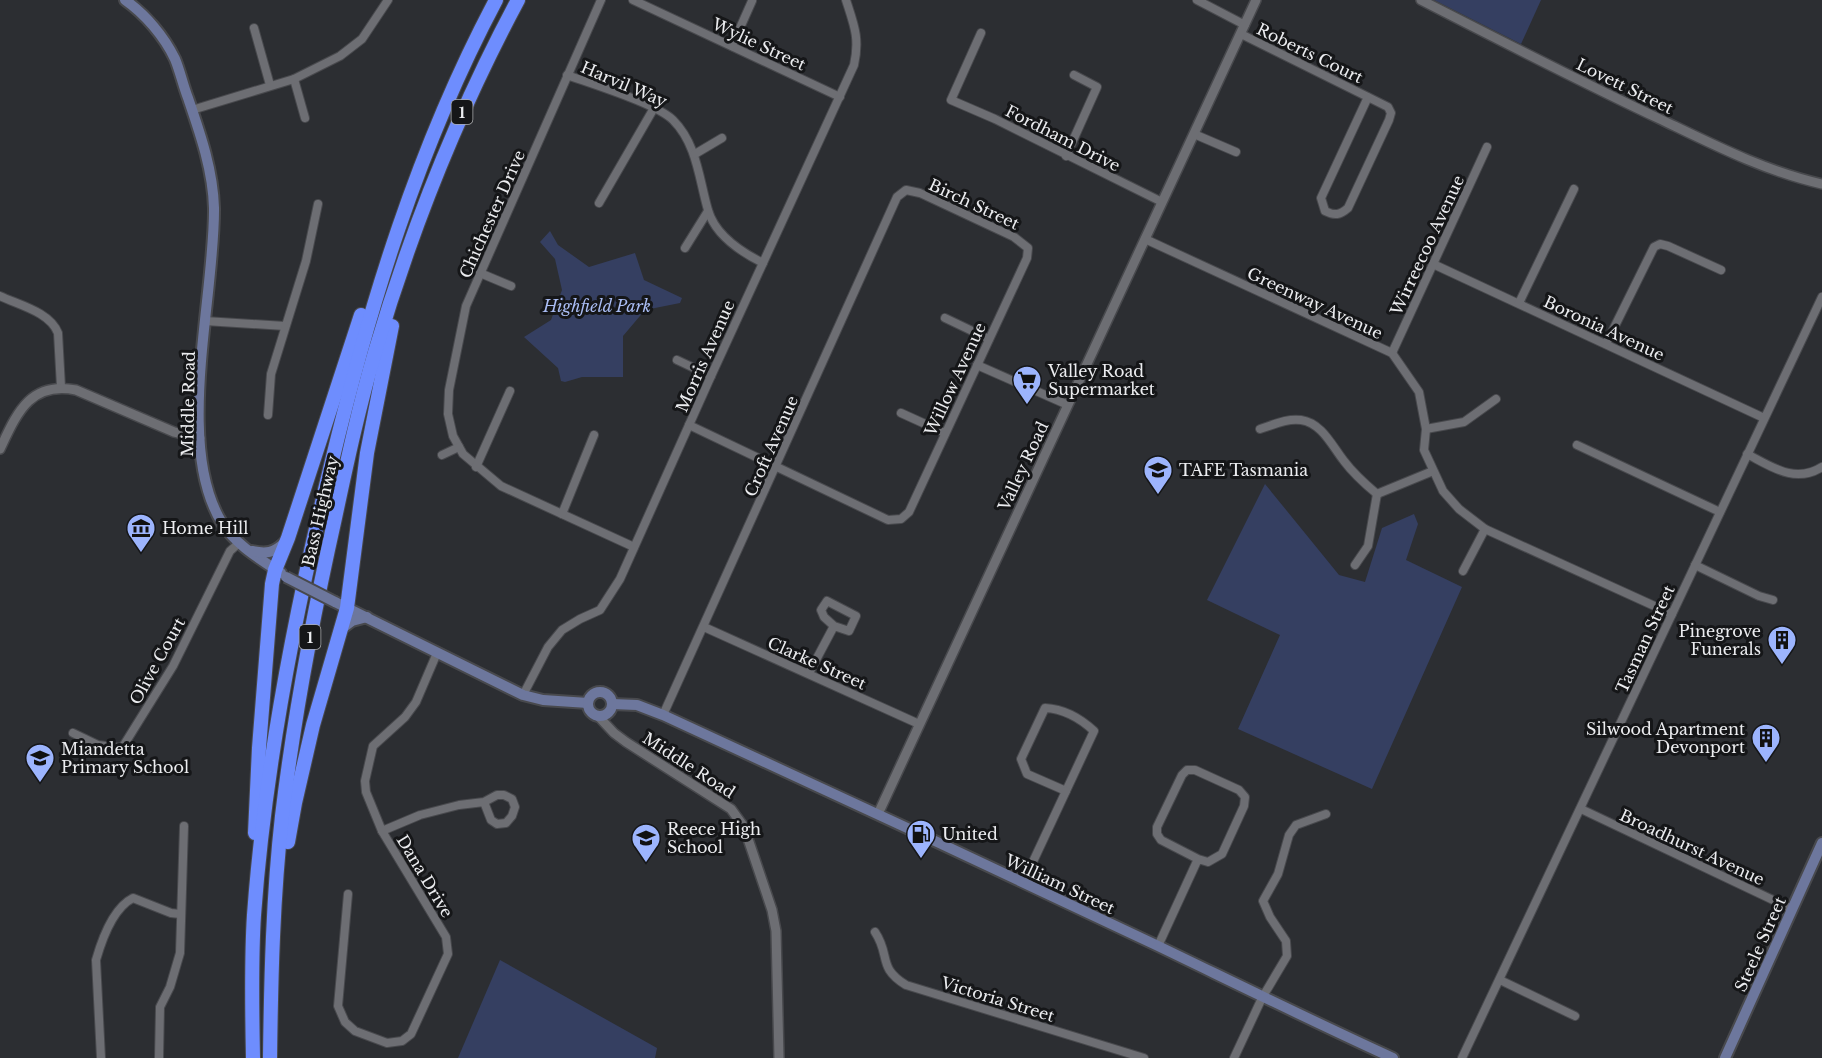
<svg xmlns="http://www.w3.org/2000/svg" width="1822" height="1058" font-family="'Libre Baskerville',serif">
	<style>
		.green { fill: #353f61 }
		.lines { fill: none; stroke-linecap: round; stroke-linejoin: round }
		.minor-casing { stroke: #48494d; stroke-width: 10 }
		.tertiary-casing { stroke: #48494d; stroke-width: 12 }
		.secondary-casing { stroke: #48494d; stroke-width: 14 }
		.motorway-casing { stroke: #48494d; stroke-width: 16 }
		.minor { stroke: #6d6e73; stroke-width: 8 }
		.tertiary { stroke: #6d6e73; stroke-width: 9 }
		.secondary { stroke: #6d779d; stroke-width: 10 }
		.motorway { stroke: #6e8dfe; stroke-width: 14 }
		.secondary-bridge-casing { stroke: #48494d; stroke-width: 14; stroke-linecap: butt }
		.secondary-bridge { stroke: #6d779d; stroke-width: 10 }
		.labels { text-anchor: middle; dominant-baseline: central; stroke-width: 6; stroke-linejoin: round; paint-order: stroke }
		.shield { fill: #151618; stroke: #abacae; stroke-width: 1.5 }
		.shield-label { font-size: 15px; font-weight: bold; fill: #ebecef }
		.street-label { font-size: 16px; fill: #ebecef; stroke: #151618 }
		.park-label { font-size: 16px; font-style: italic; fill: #a9bcf3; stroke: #151618 }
		.poi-label { font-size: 16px; fill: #ebecef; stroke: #151618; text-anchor: start }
	</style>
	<rect width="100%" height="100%" fill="#2c2e32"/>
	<g class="green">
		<path d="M1434 0H1541L1521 44Z"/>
		<path d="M550 231 558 245 589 267 635 253 644 280 682 298 680 303 645 310 623 336V377H582L565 382 561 381 558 368 524 337 551 320 562 290 555 259 540 242Z"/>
		<path d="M1265 484 1339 575 1365 582 1382 528 1414 514 1418 524 1406 560 1462 587 1372 789 1238 729 1280 635 1207 600Z"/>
		<path d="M500 960 657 1048 655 1058H458Z"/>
	</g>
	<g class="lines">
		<g class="minor-casing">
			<g id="minor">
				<path d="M601 0 466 306 449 390 448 414 453 436 463 454 501 486 634 547"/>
				<path d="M633 0 840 97"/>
				<path d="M1197 0 1245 25"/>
				<path d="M254 28 270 85"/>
				<path d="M981 33 951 100 995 119 1162 202"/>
				<path d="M1241 34 1368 97 1388 107 1391 113 1389 120 1348 208C1340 215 1335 216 1325 211L1321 198 1368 97"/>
				<path d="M732 46 752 1"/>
				<path d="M567 75C592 84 657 104 673 120 697 144 699 179 708 210 715 235 741 252 763 263"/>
				<path d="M294 79 305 118"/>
				<path d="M192 110 294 79 340 56 362 39 388 0"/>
				<path d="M1194 134 1236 152"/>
				<path d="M695 154 722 138"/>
				<path d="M1066 156 1097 87 1074 75"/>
				<path d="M599 203 654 108"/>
				<path d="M1145 239 1392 353 1419 392 1426 429 1424 450 1443 491 1459 509 1485 529 1672 614"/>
				<path d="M685 248 708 211"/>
				<path d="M1433 264 1764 418"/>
				<path d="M480 273 511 286"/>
				<path d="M0 296C19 305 50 312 58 333L61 387"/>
				<path d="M1519 303 1574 189"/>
				<path d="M945 318 989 339"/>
				<path d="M205 321 285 326"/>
				<path d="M1606 344 1654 247 1660 244 1668 246 1721 270"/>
				<path d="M1392 353 1487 147"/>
				<path d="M677 360 711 376"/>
				<path d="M977 365 1068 405"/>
				<path d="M901 413 945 433"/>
				<path d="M268 415 271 374 306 261 318 204"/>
				<path d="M1260 429C1273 425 1287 418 1301 420 1322 423 1332 446 1344 461 1353 473 1365 484 1377 494L1433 471"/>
				<path d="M1426 429 1464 422 1496 399"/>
				<path d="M1577 445 1720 512"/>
				<path d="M1747 454C1772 467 1795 484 1822 467"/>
				<path d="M442 455 459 447"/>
				<path d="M476 467 510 391"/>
				<path d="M562 514 594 435"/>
				<path d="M1355 565 1368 546 1377 494"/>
				<path d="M1695 565 1759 596 1773 600"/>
				<path d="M1463 571 1485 529"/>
				<path d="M704 627 919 724"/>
				<path d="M809 673 834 626 824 617 821 610 827 601 856 616 849 631 834 626"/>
				<path d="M523 695 548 647 562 630 580 619 600 610 620 579 711 376 854 65C860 38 854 25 846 0"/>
				<path d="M1045 708C1065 709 1080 718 1094 731L1066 791 1027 774 1021 759Z"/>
				<path d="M663 715 897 197 906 190 920 193 1014 237 1028 248 1027 258 909 512 901 519 888 520 689 425"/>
				<path d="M73 733 98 745 122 748 173 666 230 551 239 543"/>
				<path d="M1581 809 1792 909"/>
				<path d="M382 831 420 815 459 805 484 802 497 795H504L512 799 515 807 512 816 506 823 497 824 491 820 484 802"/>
				<path d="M1023 883 1066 791"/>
				<path d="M348 894 338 1006 345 1022 355 1031 387 1043 402 1041 411 1034 448 954 446 937 382 831 366 792 365 781 373 746 405 717 416 702 437 653"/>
				<path d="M875 932C891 956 877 967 906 985L1144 1058"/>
				<path d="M1158 946 1198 859 1161 840 1157 834V827L1182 775 1187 770H1195L1239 790 1245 797 1244 806 1222 854 1208 862 1198 859"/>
				<path d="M1500 980 1575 1016"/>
				<path d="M101 1058 96 960C102 939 113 908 133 898L171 913 180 914"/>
				<path d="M159 1058 160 1007 170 987 180 953 184 826"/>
				<path d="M1234 1058 1262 998 1287 956 1286 941 1270 917 1263 901 1278 874 1289 835 1296 825 1326 814"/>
				<path d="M1462 1058 1822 297"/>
			</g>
		</g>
		<g class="tertiary-casing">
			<g id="tertiary">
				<path d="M1421 0C1501 41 1581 82 1662 120 1714 145 1765 171 1822 184"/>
				<path d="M0 449C17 413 30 381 76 390L174 432 200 438"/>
				<path d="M599 717 614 733 626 742 731 809 744 827 772 910 776 931 779 1058"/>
				<path d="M878 814 1256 0"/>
			</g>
		</g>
		<g class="secondary-casing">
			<g id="secondary">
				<path d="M125 0C145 14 164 36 175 59 180 71 183 85 188 98 200 133 213 170 214 208 215 297 174 445 222 523 236 545 260 559 281 573"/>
				<path d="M252 551C266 554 274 553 284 543"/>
				<path d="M335 602 523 695 543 700 588 703"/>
				<path d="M340 630 352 621 367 617"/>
				<circle cx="600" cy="704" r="12"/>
				<path d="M612 704 637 705 663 715C828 791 992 867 1156 945 1235 983 1314 1022 1393 1058"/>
				<path d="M1725 1058 1822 843"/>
			</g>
		</g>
		<g class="motorway-casing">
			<g id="motorway">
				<path d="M255 833 259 748 272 584 275 570 288 538 361 315"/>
				<path d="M288 842 295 803 313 725 347 608 367 453 392 326"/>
				<path d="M253 1058C252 1011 251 962 254 915 265 764 295 612 331 465 370 304 418 147 496 0"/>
				<path d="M270 1058C271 977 273 896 282 816 294 716 313 616 335 518 347 462 359 406 375 352 411 230 458 112 518 0"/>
			</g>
		</g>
		<use href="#minor" class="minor"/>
		<use href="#tertiary" class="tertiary"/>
		<use href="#secondary" class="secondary"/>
		<use href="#motorway" class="motorway"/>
		<g class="secondary-bridge-casing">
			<path id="secondary-bridge" d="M286 577 335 602"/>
		</g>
		<use href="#secondary-bridge" class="secondary-bridge"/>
	</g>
	<defs>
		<g id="supermarket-pin" transform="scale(1.5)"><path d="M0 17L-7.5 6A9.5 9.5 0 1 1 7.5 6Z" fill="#9cb4fd" stroke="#151618"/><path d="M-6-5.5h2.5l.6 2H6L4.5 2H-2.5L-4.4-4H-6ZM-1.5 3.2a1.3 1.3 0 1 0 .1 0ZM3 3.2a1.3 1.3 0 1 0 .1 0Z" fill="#111"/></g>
		<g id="university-pin" transform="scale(1.5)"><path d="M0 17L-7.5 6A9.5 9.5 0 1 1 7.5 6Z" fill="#9cb4fd" stroke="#151618"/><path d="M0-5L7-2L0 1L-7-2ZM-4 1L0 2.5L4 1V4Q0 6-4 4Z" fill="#111"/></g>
		<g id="museum-pin" transform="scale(1.5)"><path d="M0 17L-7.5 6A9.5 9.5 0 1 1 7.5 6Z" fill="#9cb4fd" stroke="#151618"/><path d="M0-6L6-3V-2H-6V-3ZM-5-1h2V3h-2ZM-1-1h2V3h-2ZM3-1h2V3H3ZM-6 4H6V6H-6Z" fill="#111"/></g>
		<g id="building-pin" transform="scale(1.5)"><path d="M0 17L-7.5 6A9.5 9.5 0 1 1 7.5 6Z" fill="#9cb4fd" stroke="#151618"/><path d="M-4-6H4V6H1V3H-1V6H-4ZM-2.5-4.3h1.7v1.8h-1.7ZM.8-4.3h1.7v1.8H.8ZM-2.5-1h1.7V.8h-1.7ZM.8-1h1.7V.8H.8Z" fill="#111"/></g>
		<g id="school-pin" transform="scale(1.5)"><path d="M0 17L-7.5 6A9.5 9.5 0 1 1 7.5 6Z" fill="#9cb4fd" stroke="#151618"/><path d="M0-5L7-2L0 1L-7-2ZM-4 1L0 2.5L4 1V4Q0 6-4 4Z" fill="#111"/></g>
		<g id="fuel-pin" transform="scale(1.5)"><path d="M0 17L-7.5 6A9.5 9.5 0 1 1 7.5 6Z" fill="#9cb4fd" stroke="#151618"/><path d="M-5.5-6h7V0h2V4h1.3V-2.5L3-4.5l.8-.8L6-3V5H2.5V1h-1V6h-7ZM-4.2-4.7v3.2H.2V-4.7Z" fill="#111"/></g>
	</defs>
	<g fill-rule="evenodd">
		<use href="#supermarket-pin" x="1027" y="380"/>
		<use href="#university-pin" x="1158" y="470"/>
		<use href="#museum-pin" x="141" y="528"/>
		<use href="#building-pin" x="1782" y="640"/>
		<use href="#building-pin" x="1766" y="738"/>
		<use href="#school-pin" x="40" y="758"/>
		<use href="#fuel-pin" x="921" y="834"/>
		<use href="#school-pin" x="646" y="838"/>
	</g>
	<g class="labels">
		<g class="shield">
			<rect x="451.5" y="100" width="21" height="24" rx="4.5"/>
			<rect x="299.5" y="625" width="21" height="24" rx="4.5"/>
		</g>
		<g class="shield-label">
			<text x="462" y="112">1</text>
			<text x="310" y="637">1</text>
		</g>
		<g class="street-label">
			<text transform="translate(759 44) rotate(25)">Wylie Street</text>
			<text transform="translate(1310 53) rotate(26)">Roberts Court</text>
			<text transform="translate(624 84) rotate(23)">Harvil Way</text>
			<text transform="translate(1625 86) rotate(26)">Lovett Street</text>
			<text transform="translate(1063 138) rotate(27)">Fordham Drive</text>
			<text transform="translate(974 204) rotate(25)">Birch Street</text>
			<text transform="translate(492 214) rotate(-66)">Chichester Drive</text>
			<text transform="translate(1427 245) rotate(-65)">Wirreecoo Avenue</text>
			<text transform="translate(1315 303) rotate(25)">Greenway Avenue</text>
			<text transform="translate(1604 328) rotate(25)">Boronia Avenue</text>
			<text transform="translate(705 356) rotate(-66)">Morris Avenue</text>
			<text transform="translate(955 379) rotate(-65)">Willow Avenue</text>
			<text transform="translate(188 404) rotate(-89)">Middle Road</text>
			<text transform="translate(771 446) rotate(-66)">Croft Avenue</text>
			<text transform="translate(1023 466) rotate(-65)">Valley Road</text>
			<text transform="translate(320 511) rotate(-77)">Bass Highway</text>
			<text transform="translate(1645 639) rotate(-65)">Tasman Street</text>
			<text transform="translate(157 661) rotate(-61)">Olive Court</text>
			<text transform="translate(817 663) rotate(24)">Clarke Street</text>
			<text transform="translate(689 765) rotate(33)">Middle Road</text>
			<text transform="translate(1692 847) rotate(25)">Broadhurst Avenue</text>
			<text transform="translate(425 876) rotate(59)">Dana Drive</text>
			<text transform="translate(1060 884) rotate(25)">William Street</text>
			<text transform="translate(1760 944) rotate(-66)">Steele Street</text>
			<text transform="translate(998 999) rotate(17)">Victoria Street</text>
		</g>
		<g class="park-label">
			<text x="597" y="306">Highfield Park</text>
		</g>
		<g class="poi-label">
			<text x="1048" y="371">Valley Road<tspan x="1048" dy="18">Supermarket</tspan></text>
			<text x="1179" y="470">TAFE Tasmania</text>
			<text x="162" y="528">Home Hill</text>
			<text x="1761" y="631" text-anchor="end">Pinegrove<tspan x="1761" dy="18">Funerals</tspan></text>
			<text x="1745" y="729" text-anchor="end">Silwood Apartment<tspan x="1745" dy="18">Devonport</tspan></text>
			<text x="61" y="749">Miandetta<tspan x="61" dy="18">Primary School</tspan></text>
			<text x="667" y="829">Reece High<tspan x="667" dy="18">School</tspan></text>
			<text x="942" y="834">United</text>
		</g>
	</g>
</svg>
